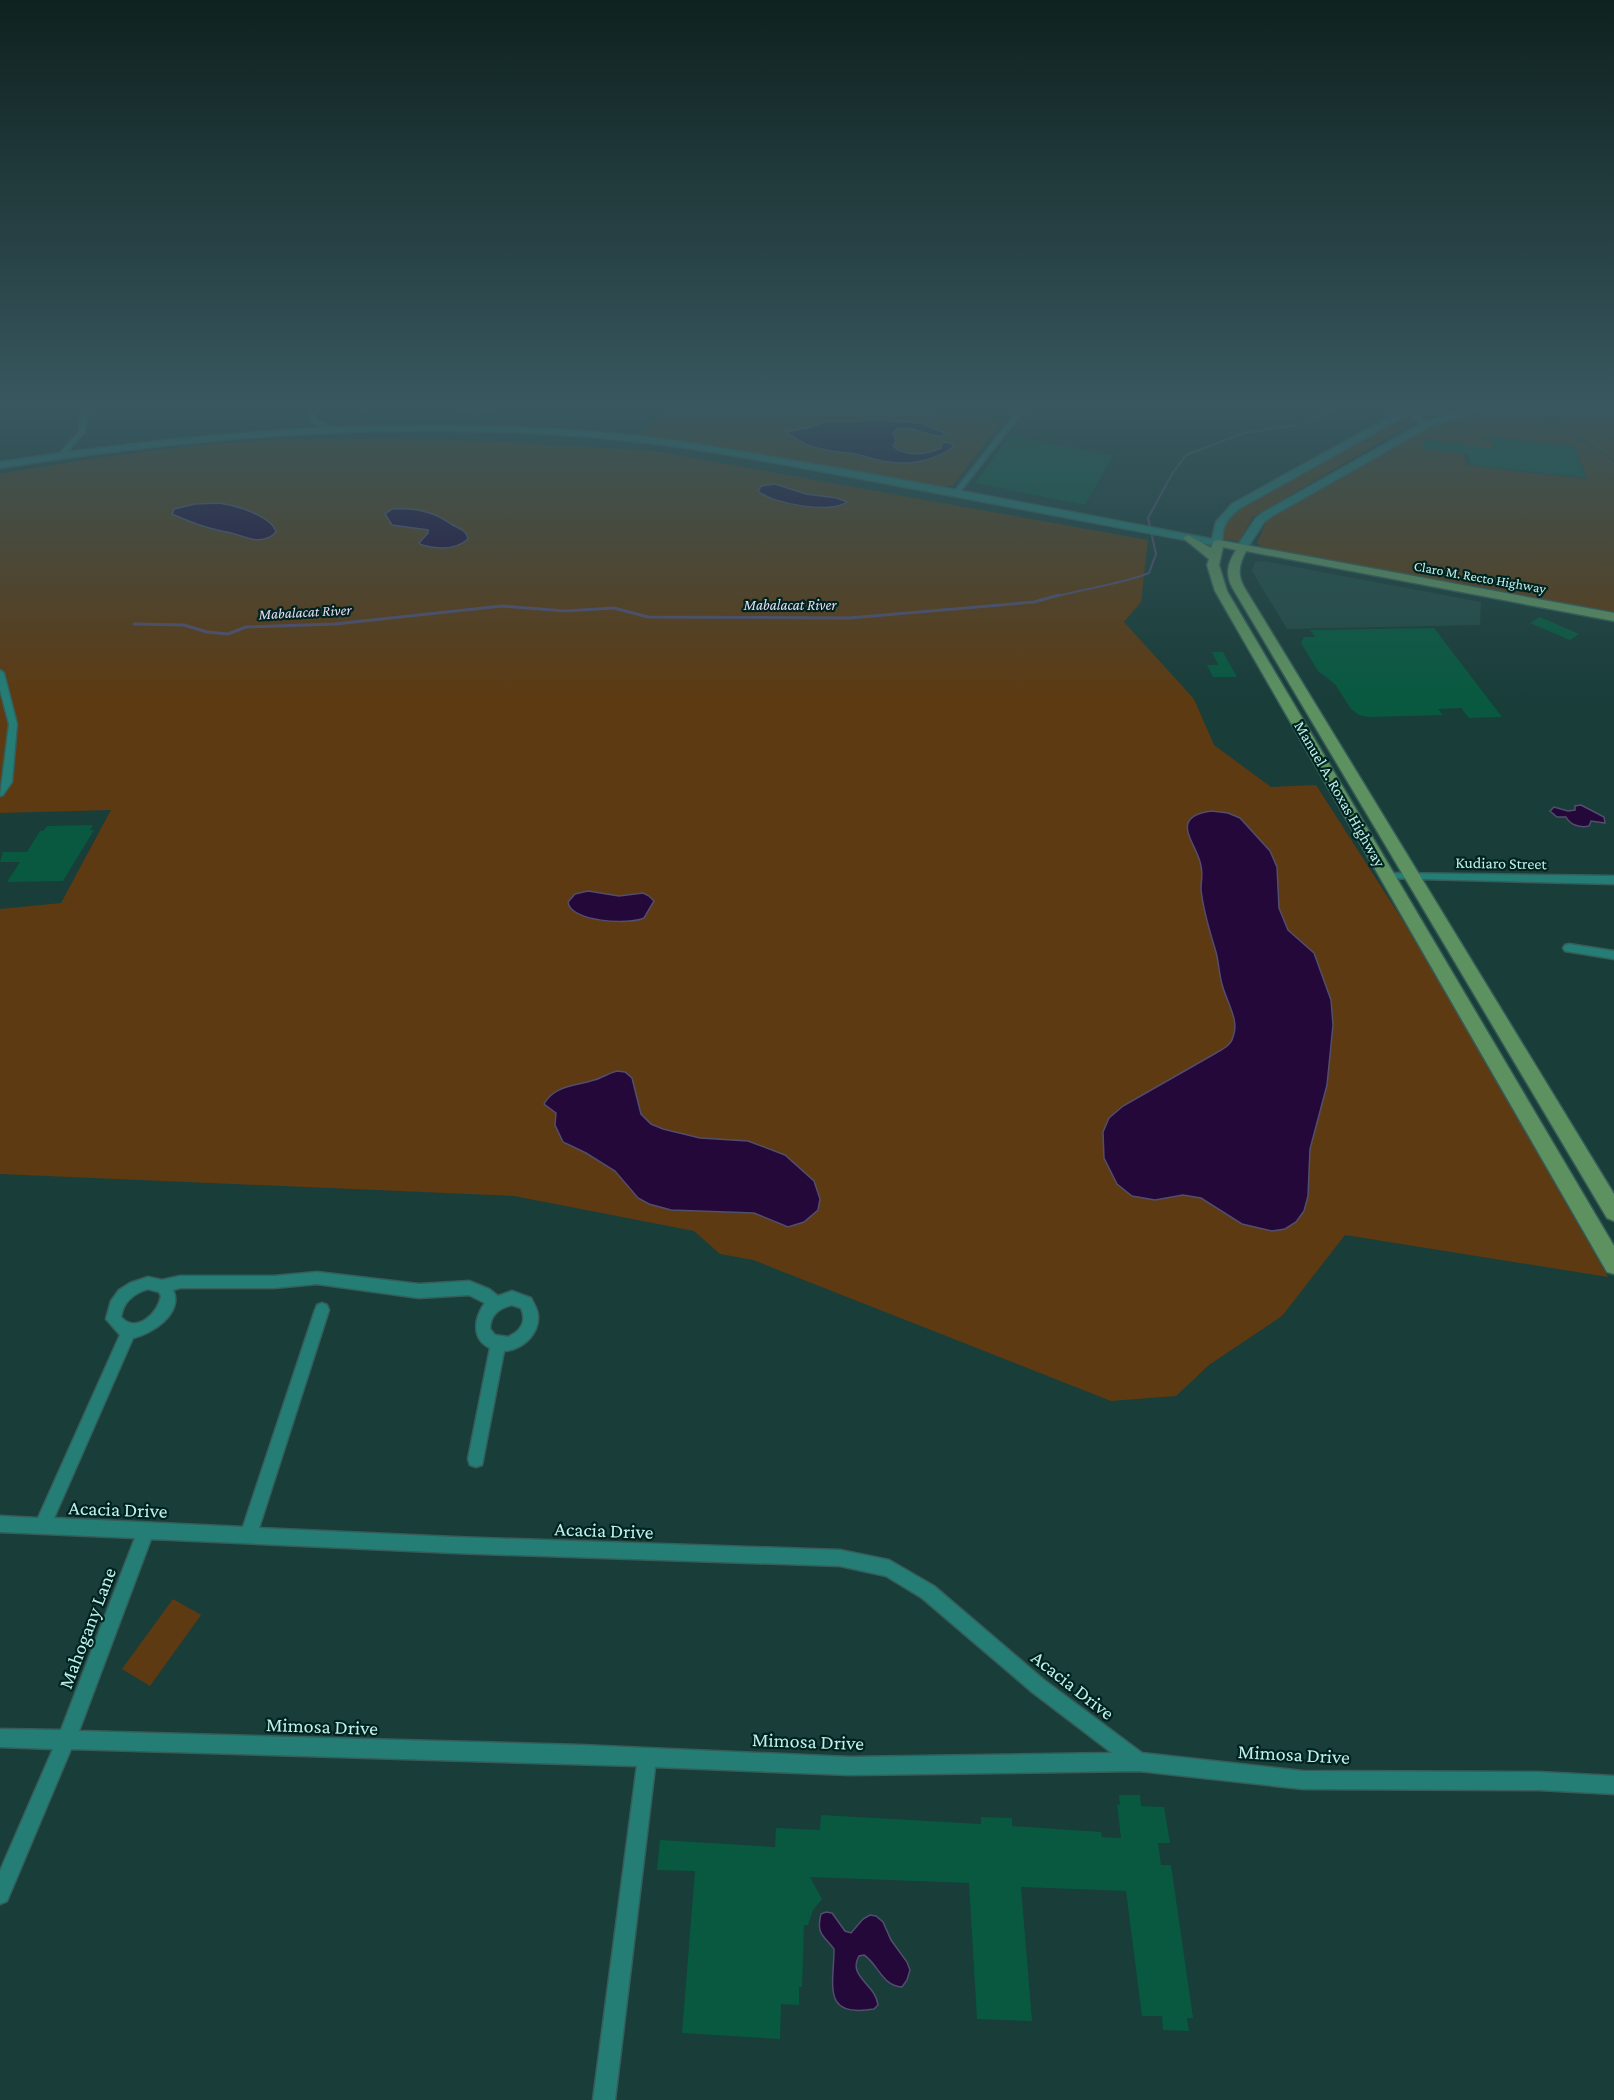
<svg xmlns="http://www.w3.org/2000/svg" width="1614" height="2100" font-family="'Crimson Pro',serif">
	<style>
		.built { fill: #224a45 }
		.green { fill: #5d3a12; fill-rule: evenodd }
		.water { fill: #230839; stroke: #524e6e; stroke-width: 1.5 }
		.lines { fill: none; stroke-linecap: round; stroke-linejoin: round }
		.stream-far1 { stroke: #524e6e; stroke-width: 2 }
		.stream { stroke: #524e6e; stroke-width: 3 }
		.building { fill: #085940 }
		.minor-casing { stroke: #355d59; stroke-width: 3 }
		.secondary-casing { stroke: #355d59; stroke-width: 3 }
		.primary-casing { stroke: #355d59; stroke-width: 3 }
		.minor { fill: #247e75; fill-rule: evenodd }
		.secondary { fill: #247e75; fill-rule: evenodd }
		.primary { fill: #5d9160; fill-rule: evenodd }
		.labels { text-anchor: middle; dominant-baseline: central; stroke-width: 4.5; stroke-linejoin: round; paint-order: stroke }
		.far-street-label { font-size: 14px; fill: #bff1ea; stroke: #002320 }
		.far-water-label { font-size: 15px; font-style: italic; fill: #e7dcf5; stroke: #002320 }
		.street-label { font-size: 16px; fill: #bff1ea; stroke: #002320 }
		.near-street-label { font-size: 20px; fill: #bff1ea; stroke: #002320 }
	</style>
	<rect width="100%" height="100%" fill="#193d39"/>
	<path class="built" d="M1263 561 1481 602 1480 625 1287 629 1252 571 1255 562Z"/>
	<g class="green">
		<path d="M667 405H905L1003 420 953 485 941 488 705 444 642 436Z"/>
		<path d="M1431 405H1466L1423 420 1414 413Z"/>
		<path d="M1528 405 1614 462V612L1273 550 1262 547 1257 543 1267 520 1435 424C1472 408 1488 405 1528 405ZM1486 436 1575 446 1587 479 1466 465 1464 454 1424 449 1423 439 1494 449 1492 442 1487 441Z"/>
		<path d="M1530 405H1614V460Z"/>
		<path d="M1410 413 1414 417V422L1253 517 1239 541 1222 539 1226 522 1236 509Z"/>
		<path d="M388 438 487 441 654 451 1148 540 1141 602 1124 622 1194 699 1214 745 1271 787 1316 785 1425 955 1608 1277 1345 1235 1282 1316 1209 1365 1176 1396 1111 1401 753 1260 720 1254 694 1231 514 1196 0 1174V909L61 903 111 810 0 813V474C89 459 179 444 268 440 308 439 348 439 388 438Z"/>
		<path d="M173 1599 201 1615 150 1686 122 1669Z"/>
	</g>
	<g class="water">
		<path d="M871 419 921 423 945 433 943 436C926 437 914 425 897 429L893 433 896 441 893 446C904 457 927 455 941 448L942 442 952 443 953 447C934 462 905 466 882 461 873 459 864 456 855 454 826 450 812 451 786 432L811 427 824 422H852Z"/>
		<path d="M775 484 806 494 837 498 847 502C832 514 772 504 758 491L761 486Z"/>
		<path d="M219 503C235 505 272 516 276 532 261 548 243 535 227 532 208 529 190 522 172 514L174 509 195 504Z"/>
		<path d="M392 509C415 508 433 511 451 524 459 529 466 529 468 539 456 550 437 549 422 545L419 543 428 533V530L392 525 385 514Z"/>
		<path d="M1581 805 1604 817 1605 823 1591 821 1589 826C1580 828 1570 825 1566 817H1557L1550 811 1554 807 1568 811 1575 810V806Z"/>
		<path d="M1212 811 1228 813 1240 818 1270 851 1277 867 1279 908 1288 930 1314 953 1331 1000 1333 1025 1327 1085 1310 1149 1308 1196 1304 1211 1296 1222 1285 1229 1272 1231 1242 1224 1201 1198 1183 1195 1155 1200 1132 1196 1117 1184 1104 1158 1103 1132 1109 1118 1123 1106 1216 1053C1223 1049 1231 1045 1233 1037 1240 1020 1226 1001 1222 984 1219 974 1219 963 1216 952 1210 932 1203 911 1201 889 1201 882 1203 874 1201 866 1198 844 1166 817 1212 811Z"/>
		<path d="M588 891 619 896 643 893 649 896 654 901 644 918C629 925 570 922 568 902L575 894Z"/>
		<path d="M617 1071 625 1072 632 1078 641 1114 651 1124 663 1129 700 1138 748 1141 785 1155 814 1181 820 1199 818 1210 804 1222 788 1227 754 1213 671 1210 649 1204 638 1198 615 1171 586 1153 563 1142 555 1125 556 1113 544 1104C554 1085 577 1086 594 1080 602 1078 609 1073 617 1071Z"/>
		<path d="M826 1912 832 1913 845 1931 851 1933 863 1919 870 1915 876 1916 883 1922 891 1940 907 1962 910 1970 907 1980 902 1987C882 1986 878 1964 864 1955L859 1956C847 1977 876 1984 878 2005L874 2009C821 2018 834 1985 834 1949 823 1935 816 1934 821 1914Z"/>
	</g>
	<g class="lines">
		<path class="stream-far1" d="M1054 597C1086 588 1118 585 1149 573L1156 554 1148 518 1172 474 1186 455 1244 433 1310 423 1340 405"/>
		<path class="stream" d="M134 624 184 625 207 632 228 634 246 627 335 624 502 606 565 611 614 608 648 617 849 618 1034 602 1059 595"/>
	</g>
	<g class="building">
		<path d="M1010 436 1113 455 1085 505 975 483Z"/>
		<path d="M1492 437 1575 447 1586 478 1471 465 1468 454 1425 449 1424 439 1495 449Z"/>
		<path d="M1540 617 1579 634 1570 640 1530 623Z"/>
		<path d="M1434 628 1502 717 1469 718 1461 708 1438 709 1443 715 1369 717 1359 715 1351 709 1335 684 1318 671 1301 643 1304 637H1315L1310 630Z"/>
		<path d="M1212 652H1223L1237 677H1213L1207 665H1218Z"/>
		<path d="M93 825 90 830H94L63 881 7 882 20 862H0L3 852H27L40 831H43L47 826Z"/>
		<path d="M1119 1795H1140L1141 1806 1164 1807 1170 1843H1158L1161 1865H1171L1193 2018H1187L1189 2031 1163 2030 1162 2016H1142L1126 1891 1021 1887 1032 2021 977 2019 969 1883 810 1877 822 1899 813 1910 808 1925H804L802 1987H799V2005L781 2004 780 2039 682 2033 695 1871 657 1870 660 1840 775 1847 776 1828 820 1830 821 1815 981 1824V1817L1012 1818V1826L1101 1832 1102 1837 1121 1838 1117 1804 1120 1805Z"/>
	</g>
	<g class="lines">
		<g class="minor-casing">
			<g id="minor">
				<path d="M82 405H88L85 432 63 456H59V454L79 432Z"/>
				<path d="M314 405H320L315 414 316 419 333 429V431H329L311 421 309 414Z"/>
				<path d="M362 405H368V406L365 408Z"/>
				<path d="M456 405 476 409 495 405C483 416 468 414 456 405Z"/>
				<path d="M1022 405H1028L958 494H954V492Z"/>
				<path d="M1394 405C1411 405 1417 414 1427 426L1422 427 1408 411Z"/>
				<path d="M0 670 4 673 17 724 12 782 3 795 0 796 9 724 0 690Z"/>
				<path d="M1387 873 1614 876V884L1383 878 1382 876Z"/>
				<path d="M1569 944 1614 951V959L1565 951 1563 948 1565 945Z"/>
				<path d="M317 1272 419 1284 469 1281 489 1289 498 1296 512 1291 531 1298C534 1304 538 1310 538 1316 539 1335 522 1350 504 1351L482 1465 476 1467 470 1465 468 1459 490 1348C471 1339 474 1318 485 1303L469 1295 419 1298 317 1284 274 1288H180L173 1290C184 1313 152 1334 133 1338L54 1518 243 1527 315 1310 317 1305 322 1303 327 1305 329 1310 259 1528 454 1537 840 1550 889 1560 934 1586 1044 1680 1142 1753 1303 1771 1539 1772 1614 1776V1794L1539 1790 1303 1789 1139 1771 850 1775 655 1767 615 2100H593L637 1766 71 1749 7 1901 0 1904V1871L53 1749 0 1747V1729L61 1730 135 1538 0 1532V1516L38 1518 120 1335 106 1319 111 1301 119 1290 130 1283 148 1277 162 1280 180 1276H274ZM148 1289 159 1292 161 1296C158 1314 136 1334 121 1317 123 1302 134 1293 148 1289ZM512 1305 521 1308C527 1321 521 1331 508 1337L495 1335 490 1329C490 1315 499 1308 512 1305ZM151 1539 454 1553 840 1566 886 1576 922 1598 1032 1692 1112 1753 850 1757 580 1745 79 1731Z"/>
			</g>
		</g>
		<g class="secondary-casing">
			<g id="secondary">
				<path d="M1416 405H1429L1403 417 1240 508C1228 517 1220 528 1223 543L1218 546C1092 523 967 498 841 475 769 462 695 447 622 440 414 419 206 435 0 468V462C206 430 411 415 618 434 686 440 752 454 819 465 950 488 1081 514 1212 539L1216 522 1232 504 1397 413Z"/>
				<path d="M1473 405H1487L1427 428 1272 516 1264 522 1246 550H1238L1236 548 1256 518 1264 512 1421 424Z"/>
			</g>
		</g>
		<g class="primary-casing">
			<path id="primary" d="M1188 535 1211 548 1214 541 1218 540 1614 613V621L1246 551C1239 564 1237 574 1244 587L1614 1194V1221L1607 1218 1232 587C1225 573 1228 563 1236 550L1223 547 1219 565 1227 591 1614 1246V1274L1607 1272 1215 591 1207 565 1209 559 1183 538Z"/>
		</g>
		<use href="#minor" class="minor"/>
		<use href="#secondary" class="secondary"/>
		<use href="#primary" class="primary"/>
	</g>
	<linearGradient id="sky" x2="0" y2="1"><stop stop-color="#0e221f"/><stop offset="0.58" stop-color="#38575f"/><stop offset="1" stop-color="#38575f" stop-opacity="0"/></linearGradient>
	<rect width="1614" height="699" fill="url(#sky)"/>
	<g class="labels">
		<g class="far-street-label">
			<text transform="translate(1480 577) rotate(10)">Claro M. Recto Highway</text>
		</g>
		<g class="far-water-label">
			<text x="790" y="605">Mabalacat River</text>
			<text transform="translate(305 612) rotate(-3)">Mabalacat River</text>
		</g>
		<g class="street-label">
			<text transform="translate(1340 794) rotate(60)">Manuel A. Roxas Highway</text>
			<text transform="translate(1501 863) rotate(1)">Kudiaro Street</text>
		</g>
		<g class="near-street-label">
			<text transform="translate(118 1509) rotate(2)">Acacia Drive</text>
			<text transform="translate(604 1530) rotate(2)">Acacia Drive</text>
			<text transform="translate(87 1628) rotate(-69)">Mahogany Lane</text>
			<text transform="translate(1073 1685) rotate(38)">Acacia Drive</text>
			<text transform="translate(322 1726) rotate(2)">Mimosa Drive</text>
			<text transform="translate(808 1741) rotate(2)">Mimosa Drive</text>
			<text transform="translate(1294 1754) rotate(3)">Mimosa Drive</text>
		</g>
	</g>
</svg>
